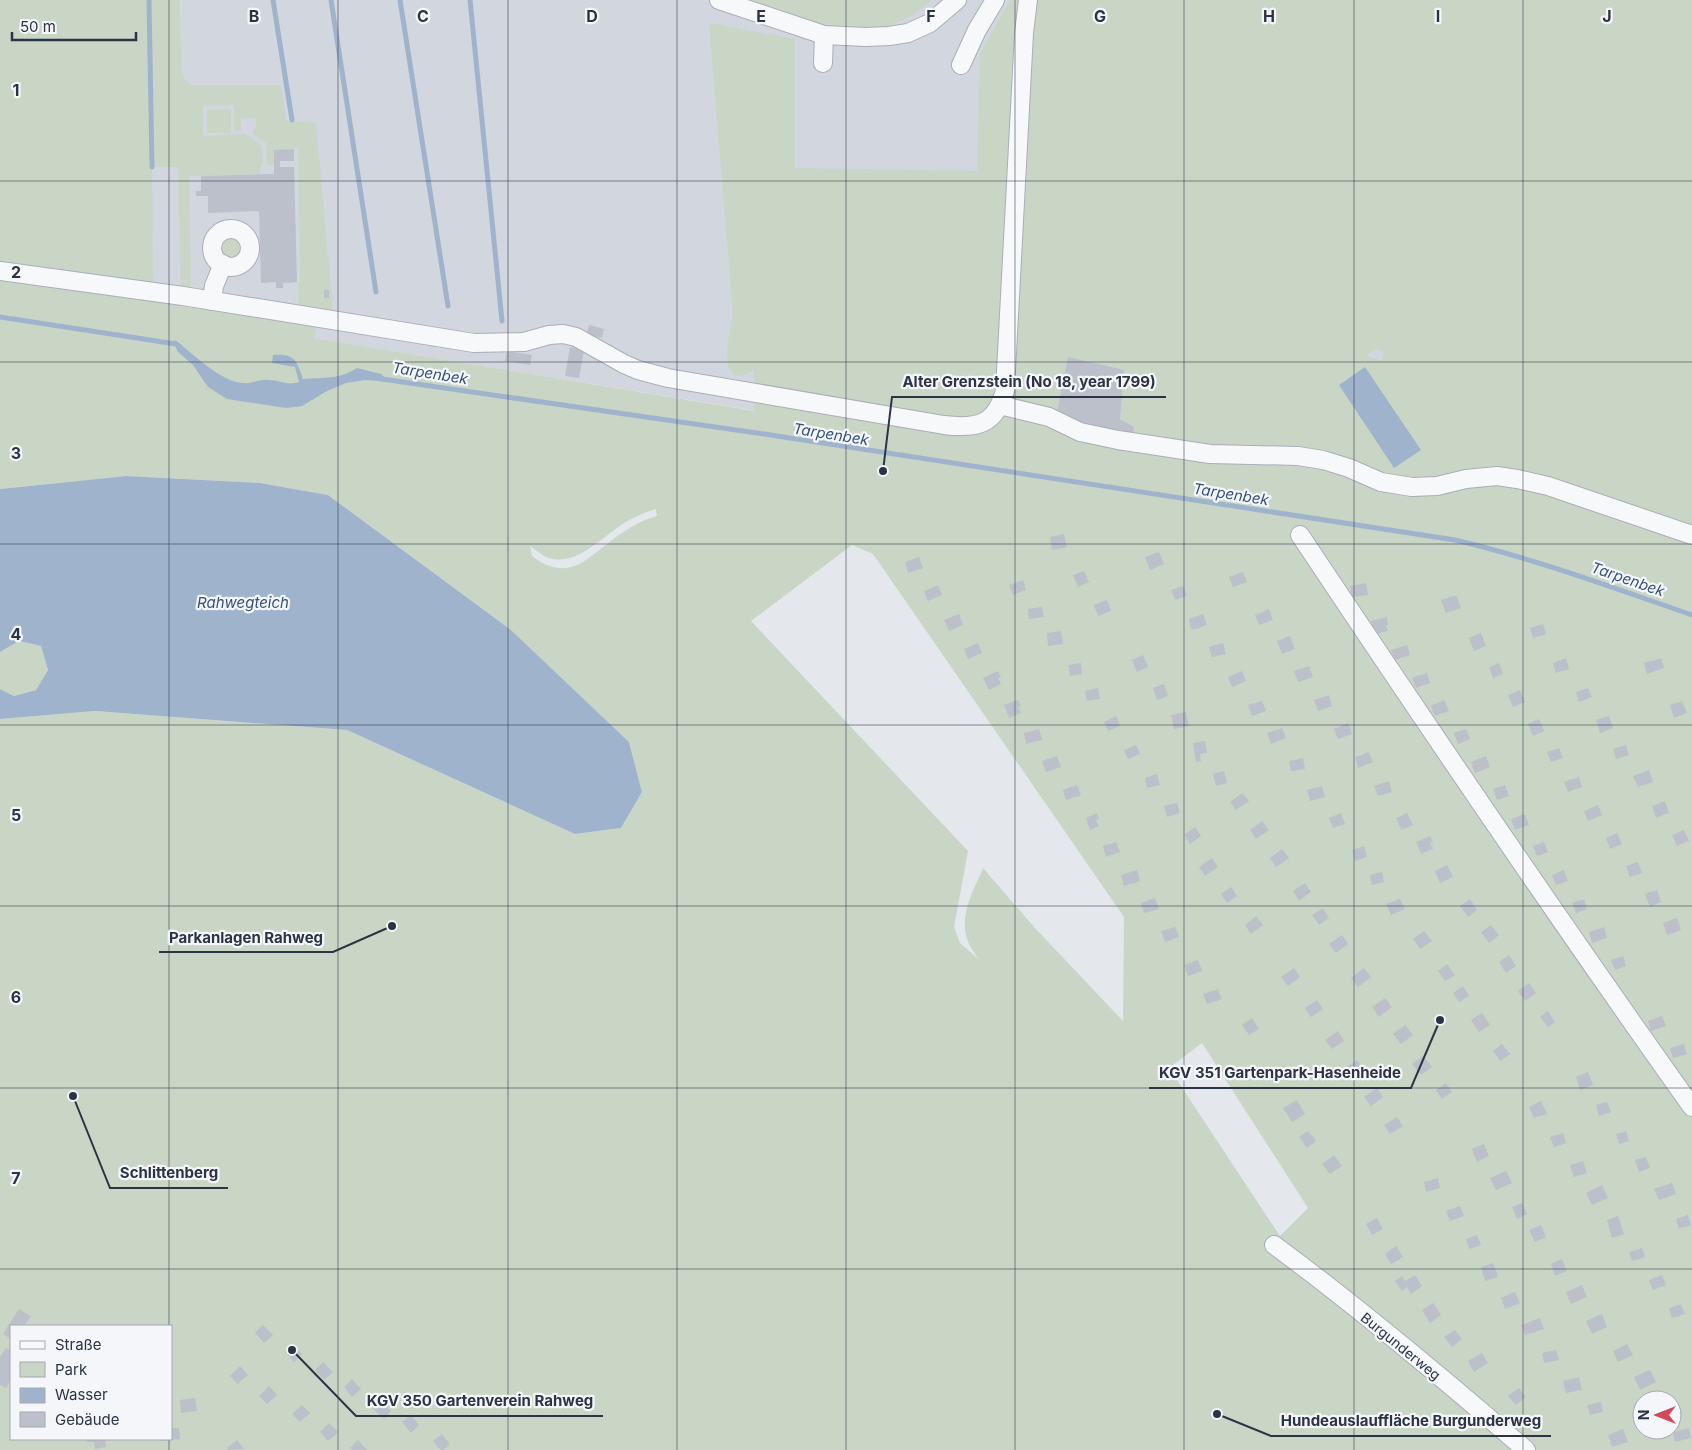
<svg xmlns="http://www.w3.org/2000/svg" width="1692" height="1450" font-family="Inter,sans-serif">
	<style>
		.built { fill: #d2d6de }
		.green { fill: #c9d6c5; fill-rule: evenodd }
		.water { fill: #9fb4cc }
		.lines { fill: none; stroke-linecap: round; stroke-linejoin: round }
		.stream { stroke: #9fb4cc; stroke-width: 5 }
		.building { fill: #bbc0ca }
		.minor-casing { stroke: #a9aeb7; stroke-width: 20 }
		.minor { stroke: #f7f8fa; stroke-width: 18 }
		.grid { fill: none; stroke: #2b3445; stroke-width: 1; stroke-opacity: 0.55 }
		.labels { text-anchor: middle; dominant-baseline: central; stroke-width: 4.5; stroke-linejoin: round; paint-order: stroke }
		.street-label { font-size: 14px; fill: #2b3445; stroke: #f4f6f9 }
		.water-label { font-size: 15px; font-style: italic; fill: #34527a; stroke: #f4f6f9 }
		.grid-label { font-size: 16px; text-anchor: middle; font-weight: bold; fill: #2b3445; stroke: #f4f6f9; stroke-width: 4.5; stroke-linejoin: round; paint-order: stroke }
		.leader { fill: none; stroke: #2b3445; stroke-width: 2 }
		.callout-dot { fill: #2b3445; stroke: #f4f6f9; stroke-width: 2 }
		.callout-label { font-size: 15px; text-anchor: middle; font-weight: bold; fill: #2b3445; stroke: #f4f6f9; stroke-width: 4.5; stroke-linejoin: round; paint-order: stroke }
	</style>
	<rect width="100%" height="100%" fill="#e4e7ec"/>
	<path class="built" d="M0 0H1692V565L179 316 0 290Z"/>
	<g class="green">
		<path d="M0 0H179L182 73C184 79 186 82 192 85H281L286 121 316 123 333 311 299 310 298 283H300L298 148 274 150V165H267L266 143 253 134V129L256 128V118H241V130L234 131V105L203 106V136L246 134 262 146 263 165H261L260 174 189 176 191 289H181L178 167H152L153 287 0 266Z"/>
		<path d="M736 0H931L912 16 882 28 806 23Z"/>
		<path d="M1010 0H1692V529L1551 482 1520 474 1491 471 1466 475 1438 482 1412 483 1383 478 1351 464 1324 456 1298 450 1210 451 1132 440 1134 427 1120 419 1124 370 1068 357 1057 413 1026 407 1018 416 1047 420 1077 435 1117 444 1208 458 1297 460 1322 464 1346 472 1381 487 1412 492 1438 490 1468 483 1498 481 1516 483 1546 490 1692 540V1450H0V719L95 711 347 730 575 834 621 828 642 792 629 742 511 630 328 495 260 483 126 476 0 489V276L317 323 314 338 754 411V369L745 375 736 376C719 365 731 331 733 314L709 23 795 39V168L977 171 980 54ZM1374 349 1384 351 1382 361 1367 356ZM656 509 657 516C634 522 616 537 598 551 590 557 581 565 571 567 557 571 542 564 532 556L530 546C538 551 544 558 553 559 578 564 604 536 624 523 634 517 645 512 656 509ZM852 545 873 554 1124 917 1123 1021 1035 928 983 868C974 890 959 914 967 939 969 946 975 953 978 959L960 943 954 927 968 851 751 621ZM1202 1043 1308 1208 1280 1236 1169 1068ZM11 1326H171V1439H11ZM1642 1400H1672V1430H1642Z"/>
		<path d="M231 109V133H207V110Z"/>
		<circle cx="231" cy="247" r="11"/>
		<path d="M19 641 41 646 48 670 36 690 14 696 0 689V652Z"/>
	</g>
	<g class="water">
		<path d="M175 340C192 353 221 382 243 383 251 384 260 379 269 380 281 380 286 386 299 382L295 367 272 363 273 355C295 353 297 361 303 379 325 377 338 380 357 368L381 374 390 382 365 380 346 383 327 391 302 406 286 408 227 399 208 387 193 365 177 351Z"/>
		<path d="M1365 367 1421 450 1394 468 1339 385Z"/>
		<path d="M126 476 260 483 328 495 511 630 629 742 642 792 621 828 575 834 347 730 95 711 0 719V689L14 696 36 690 48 670 41 646 19 641 0 652V489Z"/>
	</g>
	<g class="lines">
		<g class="stream">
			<path d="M149 0 152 167"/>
			<path d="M273 0 292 120"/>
			<path d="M331 0 376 292"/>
			<path d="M400 0 448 306"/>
			<path d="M470 0 502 321"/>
			<path d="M0 317 176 344 181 348"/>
			<path d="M382 379 764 434 1455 540C1536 559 1614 588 1692 615"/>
		</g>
	</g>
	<g class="building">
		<path d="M294 149V161H280V167H294L297 282 283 283V288H276V282L261 283 259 211 208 213V196H196V191H201V176L274 174V150Z"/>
		<rect x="324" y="290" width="5" height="8"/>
		<path d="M589 325 604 329 602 338 587 334Z"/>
		<path d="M570 347 584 350 579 378 565 376Z"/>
		<path d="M507 351 532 355 530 365 505 361Z"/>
		<path d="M1068 357 1124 370 1120 419 1134 427 1132 440 1084 429 1057 413Z"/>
		<path d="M1064 534 1067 547 1052 550 1050 537Z"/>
		<path d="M1159 552 1164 564 1150 570 1145 557Z"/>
		<path d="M919 557 923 568 908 573 905 562Z"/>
		<path d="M1084 571 1089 582 1078 587 1073 575Z"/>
		<path d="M1243 572 1247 582 1233 587 1229 577Z"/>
		<path d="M1023 580 1026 590 1013 595 1009 585Z"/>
		<path d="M1366 583 1368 595 1352 597 1350 586Z"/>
		<path d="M938 585 942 595 928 601 924 591Z"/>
		<path d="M1183 586 1187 596 1175 600 1171 590Z"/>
		<path d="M1456 595 1461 608 1446 613 1441 600Z"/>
		<path d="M1107 600 1111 611 1098 616 1094 605Z"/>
		<path d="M1042 607 1044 617 1029 619 1028 609Z"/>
		<path d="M1269 609 1273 620 1259 625 1255 615Z"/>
		<path d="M959 614 963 625 949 631 944 620Z"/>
		<path d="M1203 614 1207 625 1192 630 1189 619Z"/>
		<path d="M1387 617 1388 625H1386L1388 631 1375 634 1371 621Z"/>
		<path d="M1543 624 1546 634 1533 638 1530 628Z"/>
		<path d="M1061 631 1063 644 1048 646 1047 633Z"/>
		<path d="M1481 633 1486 646 1474 651 1469 638Z"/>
		<path d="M1290 636 1295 649 1282 654 1277 641Z"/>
		<path d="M978 643 982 653 968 659 964 649Z"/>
		<path d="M1223 643 1226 654 1212 657 1209 647Z"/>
		<path d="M1407 645 1410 655 1395 660 1391 650Z"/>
		<path d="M1143 655 1148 667 1137 672 1132 660Z"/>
		<path d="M1566 658 1569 669 1556 673 1553 663Z"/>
		<path d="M1661 658 1664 668 1647 674 1644 663Z"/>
		<path d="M1081 663 1082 674 1070 676 1068 665Z"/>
		<path d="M1499 663 1503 674 1493 678 1489 667Z"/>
		<path d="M1309 666 1313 677 1298 682 1294 671Z"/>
		<path d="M998 671 1001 677 998 678 1001 684 989 690 983 678Z"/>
		<path d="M1242 671 1246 681 1232 687 1228 677Z"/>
		<path d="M1427 673 1430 683 1416 688 1412 678Z"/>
		<path d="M1164 684 1168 696 1157 700 1153 688Z"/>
		<path d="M1098 688 1100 699 1087 701 1085 691Z"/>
		<path d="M1588 688 1592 697 1579 702 1576 692Z"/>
		<path d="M1520 690 1525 702 1513 707 1508 695Z"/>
		<path d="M1329 695 1332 706 1318 711 1314 700Z"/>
		<path d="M1018 700 1021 706 1018 707 1021 713 1009 718 1004 705Z"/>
		<path d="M1444 700 1449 711 1435 716 1431 706Z"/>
		<path d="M1262 701 1266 711 1252 716 1248 705Z"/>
		<path d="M1682 701 1687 713 1674 718 1670 705Z"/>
		<path d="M1186 712 1189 726 1174 729 1171 715Z"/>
		<path d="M1116 716 1120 726 1108 731 1104 722Z"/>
		<path d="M1609 716 1613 728 1600 733 1596 720Z"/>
		<path d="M1539 719 1544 731 1533 736 1528 724Z"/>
		<path d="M1348 723 1352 734 1338 739 1334 729Z"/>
		<path d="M1282 728 1286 738 1271 744 1267 733Z"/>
		<path d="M1039 729 1042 740 1026 744 1024 733Z"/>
		<path d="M1466 729 1470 739 1458 744 1454 733Z"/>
		<path d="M1205 741 1207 753 1200 754 1201 761 1196 762 1193 743Z"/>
		<path d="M1136 745 1140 754 1128 759 1124 750Z"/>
		<path d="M1626 745 1629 755 1616 759 1613 749Z"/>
		<path d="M1559 748 1563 758 1551 762 1547 752Z"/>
		<path d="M1369 752 1373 762 1358 768 1355 757Z"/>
		<path d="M1057 756 1061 767 1046 772 1042 761Z"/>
		<path d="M1486 756 1490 767 1475 773 1471 762Z"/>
		<path d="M1303 758 1305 769 1291 771 1289 761Z"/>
		<path d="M1649 770 1653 782 1638 787 1633 776Z"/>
		<path d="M1224 771 1227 783 1216 786 1213 774Z"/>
		<path d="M1157 774 1160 785 1147 788 1145 778Z"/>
		<path d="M1579 777 1582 787 1568 792 1564 782Z"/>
		<path d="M1389 781 1392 792 1378 796 1374 786Z"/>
		<path d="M1077 785 1081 795 1066 800 1063 790Z"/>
		<path d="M1505 785 1509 796 1497 800 1493 789Z"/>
		<path d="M1322 786 1325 797 1310 801 1307 790Z"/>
		<path d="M1242 793 1249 801 1236 810 1230 802Z"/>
		<path d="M1665 801 1669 813 1656 818 1652 806Z"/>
		<path d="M1177 803 1180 813 1167 817 1164 806Z"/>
		<path d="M1598 805 1602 815 1588 821 1584 811Z"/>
		<path d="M1097 813 1099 819 1096 820 1099 826 1090 830 1086 818Z"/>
		<path d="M1341 813 1345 824 1333 828 1329 818Z"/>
		<path d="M1407 813 1413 825 1401 830 1396 818Z"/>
		<path d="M1525 814 1529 825 1515 830 1511 819Z"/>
		<path d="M1262 821 1269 830 1256 839 1250 830Z"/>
		<path d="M1195 827 1201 836 1190 844 1184 835Z"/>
		<path d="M1684 830 1689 841 1677 846 1672 835Z"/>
		<path d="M1617 833 1622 844 1610 849 1606 838Z"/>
		<path d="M1430 836 1433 842 1430 843 1433 849 1421 854 1416 842Z"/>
		<path d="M1116 842 1120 852 1106 857 1103 846Z"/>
		<path d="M1544 842 1548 852 1537 856 1533 846Z"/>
		<path d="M1364 846 1367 857 1355 861 1352 850Z"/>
		<path d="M1282 849 1289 858 1276 867 1270 858Z"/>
		<path d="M1212 858 1218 867 1205 876 1199 867Z"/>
		<path d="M1638 862 1642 873 1630 877 1626 866Z"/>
		<path d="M1447 865 1453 877 1440 883 1435 871Z"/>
		<path d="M1137 870 1140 881 1124 886 1121 875Z"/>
		<path d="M1564 870 1568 881 1556 885 1552 875Z"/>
		<path d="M1382 872 1384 882 1372 885 1370 875Z"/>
		<path d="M1305 883 1311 892 1299 901 1293 891Z"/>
		<path d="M1231 887 1237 896 1227 903 1221 894Z"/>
		<path d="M1657 890 1661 902 1650 907 1645 894Z"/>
		<path d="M1155 898 1159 909 1144 913 1141 903Z"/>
		<path d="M1400 899 1405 909 1391 915 1386 904Z"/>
		<path d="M1470 899 1477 910 1468 917 1460 906Z"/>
		<path d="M1584 899 1587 909 1576 913 1572 903Z"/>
		<path d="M1323 908 1329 918 1319 925 1312 915Z"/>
		<path d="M1256 916 1263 925 1251 934 1245 925Z"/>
		<path d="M1677 918 1681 930 1667 935 1663 923Z"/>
		<path d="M1491 925 1499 935 1489 943 1481 932Z"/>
		<path d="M1175 927 1179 937 1165 942 1161 931Z"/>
		<path d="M1604 927 1607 938 1592 943 1589 932Z"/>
		<path d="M1424 931 1432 941 1420 949 1413 939Z"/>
		<path d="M1342 935 1348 944 1336 953 1329 944Z"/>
		<path d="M1509 955 1516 966 1506 973 1499 962Z"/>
		<path d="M1623 956 1626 966 1615 970 1611 960Z"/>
		<path d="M1198 960 1202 971 1188 976 1184 965Z"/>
		<path d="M1447 964 1455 975 1445 981 1438 971Z"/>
		<path d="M1294 968 1300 977 1288 986 1281 977Z"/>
		<path d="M1364 968 1371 977 1358 987 1351 978Z"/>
		<path d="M1529 983 1536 993 1525 1001 1518 991Z"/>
		<path d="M1463 986 1469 996 1459 1002 1453 993Z"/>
		<path d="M1218 989 1222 999 1207 1004 1203 994Z"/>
		<path d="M1385 998 1392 1007 1379 1017 1372 1007Z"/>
		<path d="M1317 1000 1323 1009 1311 1017 1305 1008Z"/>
		<path d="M1548 1011 1555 1022 1548 1027 1540 1017Z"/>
		<path d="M1482 1013 1490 1025 1479 1032 1471 1020Z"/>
		<path d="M1662 1016 1666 1026 1651 1031 1648 1021Z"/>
		<path d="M1252 1018 1259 1029 1249 1035 1242 1025Z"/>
		<path d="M1405 1025 1413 1035 1401 1044 1393 1034Z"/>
		<path d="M1338 1031 1344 1041 1332 1049 1325 1040Z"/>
		<path d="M1502 1044 1510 1054 1500 1061 1493 1051Z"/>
		<path d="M1684 1044 1687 1054 1673 1058 1670 1048Z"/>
		<path d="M1423 1056 1432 1067 1421 1075 1412 1064Z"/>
		<path d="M1357 1060 1364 1069 1351 1077 1345 1068Z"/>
		<path d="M1274 1067 1281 1077 1274 1083 1266 1073Z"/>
		<path d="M1588 1072 1593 1085 1580 1090 1576 1077Z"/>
		<path d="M1446 1083 1452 1092 1442 1099 1436 1090Z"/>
		<path d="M1377 1088 1383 1097 1371 1106 1364 1097Z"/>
		<path d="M1297 1100 1305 1114 1292 1122 1283 1108Z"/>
		<path d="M1541 1101 1547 1114 1534 1118 1529 1107Z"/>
		<path d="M1607 1102 1611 1112 1599 1116 1596 1105Z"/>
		<path d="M1397 1117 1403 1126 1390 1134 1384 1125Z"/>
		<path d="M1308 1131 1316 1141 1307 1148 1299 1137Z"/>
		<path d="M1626 1131 1629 1141 1619 1144 1616 1134Z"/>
		<path d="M1563 1133 1566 1143 1554 1147 1550 1137Z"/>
		<path d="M1484 1144 1489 1156 1477 1162 1472 1149Z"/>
		<path d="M1334 1155 1342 1166 1330 1174 1322 1164Z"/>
		<path d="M1646 1157 1650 1168 1639 1172 1635 1160Z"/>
		<path d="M1583 1161 1587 1173 1574 1177 1570 1165Z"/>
		<path d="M1506 1171 1512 1183 1496 1190 1490 1178Z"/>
		<path d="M1438 1178 1440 1188 1426 1192 1424 1182Z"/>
		<path d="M1672 1183 1676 1194 1659 1200 1654 1189Z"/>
		<path d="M1602 1185 1608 1198 1592 1205 1586 1193Z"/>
		<path d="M1522 1203 1527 1214 1517 1219 1512 1207Z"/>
		<path d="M1460 1206 1464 1216 1450 1221 1446 1211Z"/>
		<path d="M1688 1215 1691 1225 1679 1229 1676 1219Z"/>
		<path d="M1618 1216 1624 1234 1612 1238 1607 1220Z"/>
		<path d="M1377 1218 1383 1229 1372 1235 1366 1224Z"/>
		<path d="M1541 1225 1546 1237 1535 1242 1529 1230Z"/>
		<path d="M1477 1235 1481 1245 1469 1249 1466 1239Z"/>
		<path d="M1396 1246 1403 1257 1391 1264 1385 1254Z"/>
		<path d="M1642 1248 1645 1257 1632 1261 1629 1252Z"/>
		<path d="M1562 1259 1567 1271 1555 1276 1551 1264Z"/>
		<path d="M1493 1263 1498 1277 1485 1281 1481 1267Z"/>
		<path d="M1415 1275 1422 1286 1411 1294 1407 1287 1402 1291 1395 1281 1402 1276 1405 1281Z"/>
		<path d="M1662 1275 1666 1285 1653 1290 1649 1280Z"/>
		<path d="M1582 1285 1587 1297 1571 1304 1566 1292Z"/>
		<path d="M1515 1292 1520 1303 1505 1309 1501 1298Z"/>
		<path d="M1433 1303 1441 1315 1430 1323 1422 1310Z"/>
		<path d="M1681 1304 1685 1314 1672 1318 1669 1308Z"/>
		<path d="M19 1309 31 1316 24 1326H11V1339L3 1334Z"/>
		<path d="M1602 1314 1607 1327 1592 1334 1586 1321Z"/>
		<path d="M1540 1318 1544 1329 1525 1335 1521 1325Z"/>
		<path d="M263 1325 273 1335 264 1343 255 1333Z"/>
		<path d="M1455 1330 1462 1339 1452 1347 1444 1337Z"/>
		<path d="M293 1344 302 1354 294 1362 285 1352Z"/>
		<path d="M1627 1344 1633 1355 1618 1362 1613 1351Z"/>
		<path d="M6 1348 11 1351V1379L6 1388 0 1385V1357Z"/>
		<path d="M1556 1350 1559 1360 1544 1363 1542 1353Z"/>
		<path d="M1482 1353 1488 1363 1474 1372 1468 1361Z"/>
		<path d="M323 1362 333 1372 324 1380 315 1370Z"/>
		<path d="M240 1366 248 1375 238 1384 230 1376Z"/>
		<path d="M1650 1370 1656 1382 1640 1390 1634 1377Z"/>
		<path d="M1579 1377 1582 1390 1566 1393 1563 1381Z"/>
		<path d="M352 1379 361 1389 352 1397 344 1387Z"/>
		<path d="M269 1386 277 1395 267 1404 259 1396Z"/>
		<path d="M1519 1388 1526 1397 1516 1405 1508 1396Z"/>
		<path d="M384 1396 392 1403 388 1408 391 1411 384 1419 372 1408Z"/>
		<path d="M195 1398 197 1411 181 1413 180 1400Z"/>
		<path d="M1601 1402 1603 1412 1590 1415 1587 1405Z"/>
		<path d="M302 1405 310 1413 300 1422 292 1414Z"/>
		<path d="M411 1415 419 1425 411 1433 402 1422Z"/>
		<path d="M329 1423 338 1432 328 1441 320 1432Z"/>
		<path d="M171 1428H179L180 1439 162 1441V1439H171Z"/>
		<path d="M1689 1428 1691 1438 1675 1442 1673 1432Z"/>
		<path d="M1623 1429 1628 1442 1612 1447 1608 1435Z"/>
		<path d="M442 1434 450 1444 443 1450H440L433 1441Z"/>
		<path d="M87 1439H105L106 1447 95 1449 94 1442H87Z"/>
		<path d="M237 1440 244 1449 228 1450 227 1448Z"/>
		<path d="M358 1440 367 1450H352L350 1448Z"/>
	</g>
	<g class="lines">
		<g class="minor-casing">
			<g id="minor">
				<path d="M719 0 824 35 866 37 889 36 908 33 930 23 957 0"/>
				<path d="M823 63 824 35"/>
				<path d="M961 65 977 30 995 0"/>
				<circle cx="231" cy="248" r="19"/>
				<path d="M0 271 183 296 474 343 524 342 549 335 563 334 576 337 624 364 638 370 668 378 944 425C977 429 996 425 1005 390L1024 33 1028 0"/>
				<path d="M212 301 214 286 223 264"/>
				<path d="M1000 405 1049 417 1080 432 1118 440 1210 454 1298 456 1323 460 1349 468 1381 482 1412 487 1437 486 1466 479 1497 476 1517 479 1548 486 1692 535"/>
				<path d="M1300 535C1428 727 1558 919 1692 1107"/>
				<path d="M1274 1245C1361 1309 1444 1379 1526 1450"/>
			</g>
		</g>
		<use href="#minor" class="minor"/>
	</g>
	<path class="grid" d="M169 0V1326M338 0V1450M508 0V1450M677 0V1450M846 0V1450M1015 0V1450M1184 0V1450M1354 0V1450M1523 0V1450M0 181H1692M0 362H1692M0 544H1692M0 725H1692M0 906H1692M0 1088H1692M0 1269H1692M169 1439V1450"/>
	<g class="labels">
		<g class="street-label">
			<text transform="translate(1401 1346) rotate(39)">Burgunderweg</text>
		</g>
		<g class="water-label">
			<text transform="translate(430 373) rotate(9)">Tarpenbek</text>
			<text transform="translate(831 434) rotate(9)">Tarpenbek</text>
			<text transform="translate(1231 494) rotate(9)">Tarpenbek</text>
			<text transform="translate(1628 579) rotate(19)">Tarpenbek</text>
			<text x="243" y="602">Rahwegteich</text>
		</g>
	</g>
	<g class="grid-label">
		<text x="254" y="22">B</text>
		<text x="423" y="22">C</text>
		<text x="592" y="22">D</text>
		<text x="761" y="22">E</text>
		<text x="931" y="22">F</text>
		<text x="1100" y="22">G</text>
		<text x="1269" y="22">H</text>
		<text x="1438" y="22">I</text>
		<text x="1607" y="22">J</text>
		<text x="16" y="96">1</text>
		<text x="16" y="278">2</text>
		<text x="16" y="459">3</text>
		<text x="16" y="640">4</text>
		<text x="16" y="821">5</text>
		<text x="16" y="1003">6</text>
		<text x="16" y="1184">7</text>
	</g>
	<path class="leader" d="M883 471L892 397H1166M392 926L333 952H159M1440 1020L1411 1088H1149M73 1096L110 1188H228M292 1350L356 1416H603M1217 1414L1271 1436H1551"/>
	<g class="callout-dot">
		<circle cx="883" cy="471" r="5"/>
		<circle cx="392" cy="926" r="5"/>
		<circle cx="1440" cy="1020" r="5"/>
		<circle cx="73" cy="1096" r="5"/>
		<circle cx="292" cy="1350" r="5"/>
		<circle cx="1217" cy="1414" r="5"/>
	</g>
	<g class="callout-label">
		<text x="1029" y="387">Alter Grenzstein (No 18, year 1799)</text>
		<text x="246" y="943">Parkanlagen Rahweg</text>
		<text x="1280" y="1078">KGV 351 Gartenpark-Hasenheide</text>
		<text x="169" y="1178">Schlittenberg</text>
		<text x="480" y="1406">KGV 350 Gartenverein Rahweg</text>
		<text x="1411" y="1426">Hundeauslauffläche Burgunderweg</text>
	</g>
	<rect x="10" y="1325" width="162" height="115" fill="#f4f6f9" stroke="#a4a8b1"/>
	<rect x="20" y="1341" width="25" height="8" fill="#f7f8fa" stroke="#a4a8b1"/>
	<text x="55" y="1350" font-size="15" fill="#2b3445">Straße</text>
	<rect x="20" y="1362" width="25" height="15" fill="#c9d6c5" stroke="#a4a8b1"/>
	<text x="55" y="1375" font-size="15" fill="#2b3445">Park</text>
	<rect x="20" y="1388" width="25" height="15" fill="#9fb4cc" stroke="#a4a8b1"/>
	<text x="55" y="1400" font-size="15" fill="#2b3445">Wasser</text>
	<rect x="20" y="1412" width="25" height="15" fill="#bbc0ca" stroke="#a4a8b1"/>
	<text x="55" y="1425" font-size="15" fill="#2b3445">Gebäude</text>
	<g transform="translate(1657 1415) rotate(270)"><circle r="24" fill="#f4f6f9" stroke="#a4a8b1"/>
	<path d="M0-4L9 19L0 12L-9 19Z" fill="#d1495b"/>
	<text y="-8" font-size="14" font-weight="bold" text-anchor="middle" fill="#2b3445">N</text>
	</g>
	<path d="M12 32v8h124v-8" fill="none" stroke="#2b3445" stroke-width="2.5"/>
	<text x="20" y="32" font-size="15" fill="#2b3445" stroke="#f4f6f9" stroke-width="4" paint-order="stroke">50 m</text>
</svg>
